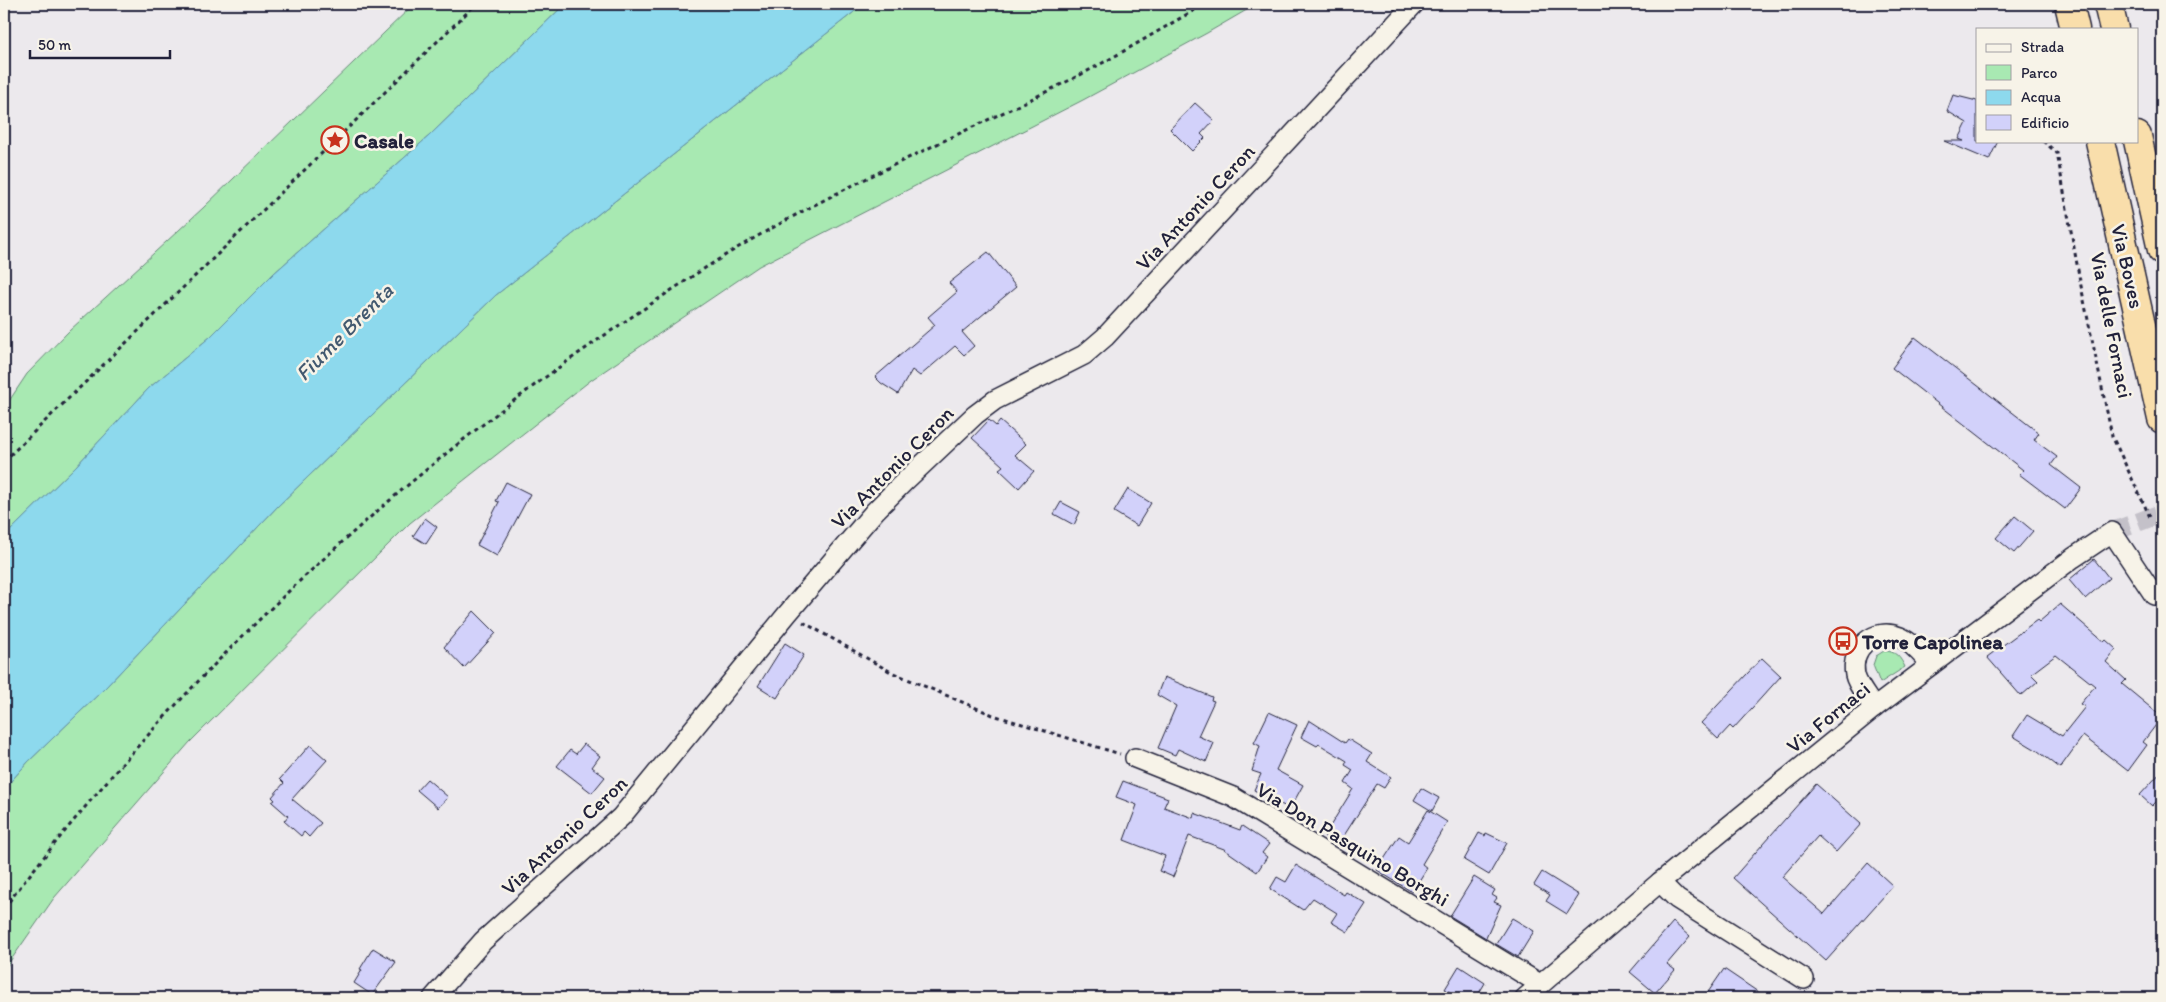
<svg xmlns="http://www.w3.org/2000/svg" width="2166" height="1002" font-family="Itim,sans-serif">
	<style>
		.green { fill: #a8e9b2; stroke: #658676 }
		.water { fill: #8dd9ed; stroke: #6290a6 }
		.building { fill: #d2d1fa; stroke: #22223b }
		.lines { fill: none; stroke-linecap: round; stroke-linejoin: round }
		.minor-tunnel { stroke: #c4c1c9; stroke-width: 19; stroke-dasharray: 19 9; stroke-linecap: butt }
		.minor-casing { stroke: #22223b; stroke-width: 22 }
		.highway-casing { stroke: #22223b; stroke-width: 31 }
		.path { stroke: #22223b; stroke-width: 3; stroke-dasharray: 4 4; stroke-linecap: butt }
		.minor { stroke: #f7f3e8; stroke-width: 19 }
		.highway { stroke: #f9deab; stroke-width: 28 }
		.labels { text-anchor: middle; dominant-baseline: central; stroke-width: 5; stroke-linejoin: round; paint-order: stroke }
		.poi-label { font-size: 21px; font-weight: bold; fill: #22223b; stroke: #f7f3e8; text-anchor: start }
		.street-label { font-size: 21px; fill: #22223b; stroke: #f7f3e8 }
		.water-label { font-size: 22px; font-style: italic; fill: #425970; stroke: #f7f3e8 }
	</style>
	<rect width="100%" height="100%" fill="#ece9ed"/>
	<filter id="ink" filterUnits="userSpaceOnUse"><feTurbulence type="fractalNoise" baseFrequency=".02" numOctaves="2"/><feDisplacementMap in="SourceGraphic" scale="10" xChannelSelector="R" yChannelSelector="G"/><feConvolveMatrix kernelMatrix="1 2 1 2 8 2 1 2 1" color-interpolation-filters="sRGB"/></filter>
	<g filter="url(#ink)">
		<g class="green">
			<path d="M414 4H565L429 136 273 274 210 337 149 388 76 466 4 537V427L10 419 9 401 27 374 69 331 203 208Z"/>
			<path d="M864 4H1257L1207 33 1083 100 759 266 591 380 410 523 190 742 54 898 4 970V789L28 762 104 689 278 506 496 295Z"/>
			<path d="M1884 651C1896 651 1900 657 1905 667L1880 683 1873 665 1876 656Z"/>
		</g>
		<path class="water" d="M565 4H864L496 295 278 506 104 689 28 762 4 789V537L76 466 149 388 210 337 273 274 429 136Z"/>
		<g class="building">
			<path d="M1953 95 1977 101V141H1998L1989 160 1944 141H1964L1959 139 1967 123 1947 111Z"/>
			<path d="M1195 103 1214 120 1201 134 1205 138 1192 151 1170 129Z"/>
			<path d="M988 252 1016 287 962 332 974 346 964 355 955 346 920 376 912 370 898 394 881 383 875 377 935 325 928 317 957 292 949 283Z"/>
			<path d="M1915 337 2039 433 2034 440 2057 457 2051 465 2081 488 2065 509 2019 474 2023 470 1892 368Z"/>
			<path d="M989 420 996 426 1000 421 1026 444 1015 455 1034 471 1019 488 999 469 1003 466 972 438Z"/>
			<path d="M506 482 530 494 497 556 477 545 499 502 496 501Z"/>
			<path d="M1128 489 1151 503 1137 526 1114 512Z"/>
			<path d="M1061 502 1080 512 1074 525 1054 514Z"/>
			<path d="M2015 516 2033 531 2014 553 1996 538Z"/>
			<path d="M425 518 437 527 426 544 413 536Z"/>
			<path d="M2094 559 2109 578 2085 599 2069 580Z"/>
			<path d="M2060 604 2104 642 2106 640 2116 649 2106 662 2126 680 2122 684 2162 717 2143 742 2147 745 2128 771 2083 736 2060 768 2038 751 2013 736 2027 715 2062 736 2085 707 2080 704 2095 686 2056 655 2031 674 2038 681 2021 696 1987 657 2037 620 2039 622Z"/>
			<path d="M474 611 496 633 464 668 444 647Z"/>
			<path d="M785 643 804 655 777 698 758 686Z"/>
			<path d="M1762 658 1781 676 1733 729 1730 726 1718 739 1701 723Z"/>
			<path d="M1164 677 1212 697 1211 700 1214 701 1198 736 1214 743 1206 762 1178 749 1175 755 1158 748 1176 706 1157 695Z"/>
			<path d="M1269 712 1297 725 1276 770 1303 785 1290 809 1254 790 1261 774 1252 771 1260 746 1254 743Z"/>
			<path d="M1309 720 1345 743 1348 739 1372 754 1367 762 1391 777 1384 788 1377 784 1338 845 1324 836 1353 789 1345 783 1353 770 1345 765 1347 761 1319 744 1317 746 1301 737Z"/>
			<path d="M584 744 600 756 592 767 605 777 592 793 557 766 570 750 576 754Z"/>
			<path d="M310 745 327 760 292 799 321 823 309 837 304 832 301 836 284 821 288 816 272 802 275 800 272 797 284 783 280 779Z"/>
			<path d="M2162 771V796L2152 806 2140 795Z"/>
			<path d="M427 779 448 797 438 808 417 790Z"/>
			<path d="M1123 781 1168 798 1164 807 1193 818 1194 813 1240 830 1242 826 1269 844 1262 853 1267 857 1257 872 1224 849 1189 836 1173 877 1159 871 1165 856 1124 840 1137 805 1116 797Z"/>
			<path d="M1816 784 1861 824 1836 852 1818 836 1782 877 1824 914 1868 863 1893 886 1826 961 1733 878Z"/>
			<path d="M1421 788 1439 798 1432 811 1414 800Z"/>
			<path d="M1428 810 1447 822 1422 864 1427 868 1412 892 1377 870 1399 836 1408 842Z"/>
			<path d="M1479 833 1485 836 1486 833 1507 843 1489 875 1464 860Z"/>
			<path d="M1296 865 1344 895 1346 892 1366 904 1348 932 1331 922 1337 913 1313 898 1303 910 1270 889 1277 877 1286 882Z"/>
			<path d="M1542 872 1579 895 1567 914 1546 901 1550 895 1534 885Z"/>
			<path d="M1474 877 1495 890 1492 895 1497 898 1494 902 1501 905 1486 938 1450 916Z"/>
			<path d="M1512 918 1534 931 1518 957 1496 944Z"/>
			<path d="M1673 922 1690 937 1667 964 1675 970 1655 993 1630 972Z"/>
			<path d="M373 948 396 962 372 995 354 983 362 970 360 969Z"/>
			<path d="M1459 966 1485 983 1476 998H1459L1445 989Z"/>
			<path d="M1724 969 1767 998H1704Z"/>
		</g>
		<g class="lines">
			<path class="minor-tunnel" d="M2112 532 2162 513"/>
			<g class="minor-casing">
				<g id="minor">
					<path d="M1874 708C1868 698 1857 685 1855 675 1850 648 1874 626 1900 637 1913 643 1922 655 1931 665"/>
					<path d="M1135 758 1233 797 1540 984"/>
					<path d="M1660 882 1677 899 1804 979"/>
					<path d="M433 998 483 941 621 817 788 613 875 511 905 481 975 415 995 400 1084 355 1105 337 1414 4"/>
					<path d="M1525 998 1660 882 1874 708 2073 558 2112 532 2154 595"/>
				</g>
			</g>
			<g class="highway-casing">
				<g id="highway">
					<path d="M2069 4 2075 29"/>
					<path d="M2108 4 2114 29"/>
					<path d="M2137 136 2162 250"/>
					<path d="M2100 141 2162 419"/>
				</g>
			</g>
			<g class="path">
				<path d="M2043 141 2057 153 2080 281 2112 436 2150 517"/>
				<path d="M4 420 5 419"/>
				<path d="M4 461 476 4"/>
				<path d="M803 622 891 672 993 715 1120 754"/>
				<path d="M4 908C181 676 399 471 642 310 678 286 714 261 751 240 853 181 961 134 1066 82 1113 59 1159 30 1205 4"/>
			</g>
			<use href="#minor" class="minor"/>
			<use href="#highway" class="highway"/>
		</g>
	</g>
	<defs>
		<g id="sight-ring" transform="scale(1.4375)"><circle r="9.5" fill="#f7f3e8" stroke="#c8321e" stroke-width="1.5"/><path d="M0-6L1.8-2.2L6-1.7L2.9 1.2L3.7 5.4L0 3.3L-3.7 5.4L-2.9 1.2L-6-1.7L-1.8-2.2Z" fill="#c8321e"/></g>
		<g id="bus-ring" transform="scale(1.4375)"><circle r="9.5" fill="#f7f3e8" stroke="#c8321e" stroke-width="1.5"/><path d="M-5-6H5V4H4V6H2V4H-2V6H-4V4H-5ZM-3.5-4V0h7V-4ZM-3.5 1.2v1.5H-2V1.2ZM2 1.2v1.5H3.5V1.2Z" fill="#c8321e"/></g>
	</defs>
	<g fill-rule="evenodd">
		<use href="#sight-ring" x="335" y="140"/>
		<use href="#bus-ring" x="1843" y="641"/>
	</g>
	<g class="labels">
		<g class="poi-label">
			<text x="354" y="140">Casale</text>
			<text x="1862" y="641">Torre Capolinea</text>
		</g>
		<g class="street-label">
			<text transform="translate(1195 207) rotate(-47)">Via Antonio Ceron</text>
			<text transform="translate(2128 266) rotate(77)">Via Boves</text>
			<text transform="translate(2112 325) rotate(79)">Via delle Fornaci</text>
			<text transform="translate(892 467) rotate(-45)">Via Antonio Ceron</text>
			<text transform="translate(1828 717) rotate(-39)">Via Fornaci</text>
			<text transform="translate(564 835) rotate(-43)">Via Antonio Ceron</text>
			<text transform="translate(1353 844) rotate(31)">Via Don Pasquino Borghi</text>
		</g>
		<g class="water-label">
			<text transform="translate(344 332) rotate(-45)">Fiume Brenta</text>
		</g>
	</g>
	<rect width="2166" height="1002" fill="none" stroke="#f7f3e8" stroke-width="20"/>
	<rect x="10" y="10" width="2146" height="982" fill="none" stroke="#22223b" stroke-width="2" filter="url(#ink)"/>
	<rect x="1976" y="28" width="162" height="115" fill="#f7f3e8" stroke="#a29fa3"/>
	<rect x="1986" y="44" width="25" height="8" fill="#f7f3e8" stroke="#a29fa3"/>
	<text x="2021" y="52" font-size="15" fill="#22223b">Strada</text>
	<rect x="1986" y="65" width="25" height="15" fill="#a8e9b2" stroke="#a29fa3"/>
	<text x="2021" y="78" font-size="15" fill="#22223b">Parco</text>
	<rect x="1986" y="90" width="25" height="15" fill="#8dd9ed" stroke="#a29fa3"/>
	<text x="2021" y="102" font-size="15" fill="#22223b">Acqua</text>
	<rect x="1986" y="115" width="25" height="15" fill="#d2d1fa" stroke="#a29fa3"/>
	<text x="2021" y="128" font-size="15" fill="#22223b">Edificio</text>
	<path d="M30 50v8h140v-8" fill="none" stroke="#22223b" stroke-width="2.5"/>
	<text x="38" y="50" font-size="15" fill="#22223b" stroke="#f7f3e8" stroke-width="4" paint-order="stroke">50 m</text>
</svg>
